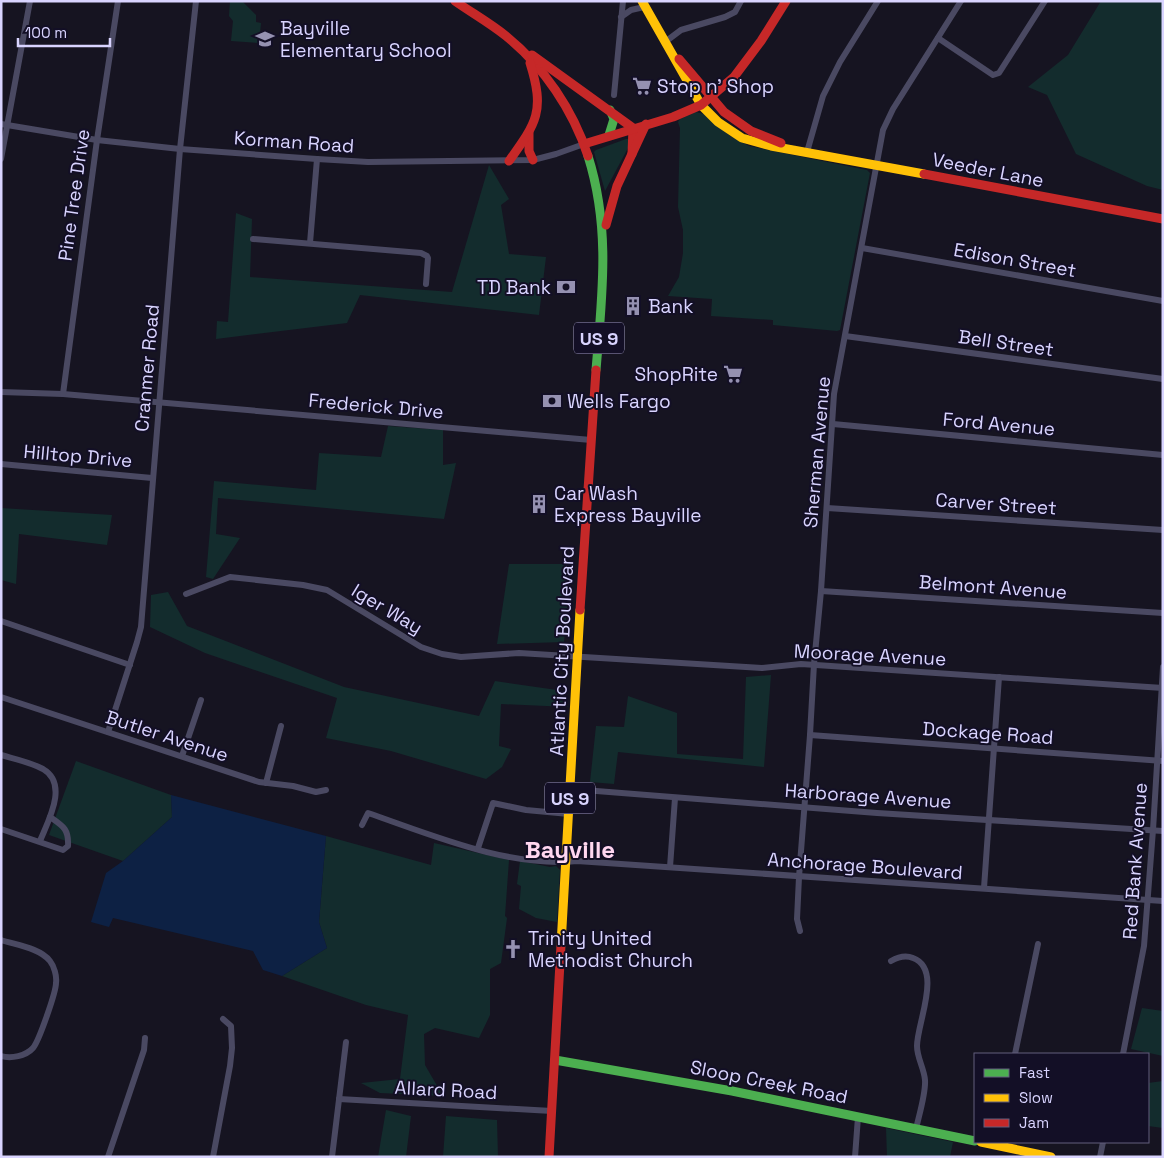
<svg xmlns="http://www.w3.org/2000/svg" width="1164" height="1158" font-family="'Space Grotesk',sans-serif">
	<style>
		.green { fill: #132c2d }
		.water { fill: #0d2144 }
		.lines { fill: none; stroke-linecap: round; stroke-linejoin: round }
		.street { stroke: #4a4962; stroke-width: 6 }
		.fast { stroke: #4caf50; stroke-width: 9 }
		.slow { stroke: #ffc107; stroke-width: 9 }
		.jam { stroke: #c62828; stroke-width: 9 }
		.labels { text-anchor: middle; dominant-baseline: central; stroke-width: 4; stroke-linejoin: round; paint-order: stroke }
		.shield { fill: #130f26; stroke: #9e99be; stroke-width: 1 }
		.shield-label { font-size: 18px; font-weight: bold; fill: #d9d4ff }
		.poi-label { font-size: 19px; fill: #d9d4ff; stroke: #130f26; text-anchor: start }
		.street-label { font-size: 19px; fill: #d9d4ff; stroke: #130f26 }
		.district-label { font-size: 24px; font-weight: bold; fill: #ffd6f0; stroke: #130f26 }
	</style>
	<rect width="100%" height="100%" fill="#161421"/>
	<g class="green">
		<path d="M230 1H242L256 15V22L261 23 259 43 231 41 233 21 229 16Z"/>
		<path d="M1101 1H1163V190L1147 186 1076 154 1047 95 1028 87 1068 55Z"/>
		<path d="M696 112 704 114 729 135 749 146 867 170 870 173 840 330 837 331 773 325V320L711 316 712 299 668 296 679 277 683 253V230L678 207 680 128 678 122 680 119Z"/>
		<path d="M626 139H628V148L605 191 594 152 596 150Z"/>
		<path d="M489 165 509 199 501 205 509 254 546 257 539 315 360 295 347 323 216 339 217 321 228 322 236 213 252 219 250 277 452 292Z"/>
		<path d="M388 426 443 430V465L456 463 444 519 218 498 216 534 240 538 213 579 206 577 214 481 316 490 319 453 381 457Z"/>
		<path d="M1 508 112 515 107 545 19 534 16 584 1 580Z"/>
		<path d="M509 564H571L564 642 497 644Z"/>
		<path d="M168 592 187 626 344 687 479 716 495 681 557 690 568 707 501 704 499 746 511 749 502 767 486 779 391 751 326 738 337 698 205 653 150 627 151 595Z"/>
		<path d="M771 675 764 767 618 752 614 784 590 782 596 726 624 727 628 696 677 713V754L743 759 746 677Z"/>
		<path d="M76 761 171 795 172 817 123 861 49 835Z"/>
		<path d="M326 836 431 865 434 843 509 860 505 916 507 918 501 963 490 969V1015L479 1038 435 1028 424 1034 425 1065 443 1096 380 1093 361 1083 400 1079 408 1015 366 1005 282 976 327 948 319 922Z"/>
		<path d="M520 861 550 867 556 866 560 870 557 922 536 918 519 909 521 886 517 884Z"/>
		<path d="M1142 1008 1163 1011V1056L1131 1049Z"/>
		<path d="M1163 1081V1128L1148 1126V1083Z"/>
		<path d="M386 1110 411 1116 406 1157H378Z"/>
		<path d="M446 1116 497 1120 498 1157H443Z"/>
		<path d="M886 1128 953 1142 950 1157H887Z"/>
	</g>
	<path class="water" d="M171 795 326 836 319 922 327 948 282 976 263 970 253 951 113 918 109 927 91 922 106 873 123 861 172 817Z"/>
	<g class="lines">
		<g class="street">
			<path d="M621 17 631 10 644 7"/>
			<path d="M938 38 993 75 999 73 1045 1"/>
			<path d="M665 42 681 30 725 17 735 12 741 1"/>
			<path d="M614 95 623 1"/>
			<path d="M1 124 97 140 180 149 317 159 368 162 533 160 556 154 584 144"/>
			<path d="M807 152 823 96 840 62 878 1"/>
			<path d="M1 159 30 1"/>
			<path d="M253 239 421 253 427 256 428 258 426 284"/>
			<path d="M310 243 317 159"/>
			<path d="M862 248 1163 301"/>
			<path d="M845 336 1163 379"/>
			<path d="M1 392 63 394 591 440"/>
			<path d="M63 394 97 140 118 1"/>
			<path d="M833 424 1163 455"/>
			<path d="M1 464 152 478"/>
			<path d="M827 508 1163 530"/>
			<path d="M821 591 1163 613"/>
			<path d="M186 594 230 577 303 585 327 590 421 647 442 654 461 657 519 653 762 668 801 664 1163 688"/>
			<path d="M1 621 130 665"/>
			<path d="M1 697 259 782 293 786 316 792 326 790"/>
			<path d="M108 732 137 642 141 627 180 149 196 1"/>
			<path d="M810 735 1163 761"/>
			<path d="M1 755C15 759 30 762 43 769 69 784 48 821 40 841"/>
			<path d="M182 756 201 700"/>
			<path d="M266 783 281 726"/>
			<path d="M571 789 877 813 1163 831"/>
			<path d="M362 825 368 813C432 835 509 868 577 861L1163 901"/>
			<path d="M1 829 63 850 68 846C69 829 63 826 50 817"/>
			<path d="M478 848 493 803 526 810 569 814"/>
			<path d="M670 867 675 798"/>
			<path d="M984 888 999 677"/>
			<path d="M800 931 797 919 799 877 810 735 814 664 821 591 834 394 883 130 893 109 961 1"/>
			<path d="M1 940C16 945 40 948 50 961 54 966 57 976 56 983 56 992 39 1041 33 1048 26 1056 11 1059 1 1056"/>
			<path d="M891 961C898 957 906 955 913 958 943 969 917 1023 917 1046 917 1058 924 1068 925 1080 926 1093 919 1115 916 1129"/>
			<path d="M1015 1054 1038 944"/>
			<path d="M1123 1054 1144 946 1153 830 1163 667"/>
			<path d="M339 1099 552 1111"/>
			<path d="M108 1157 144 1050 145 1038"/>
			<path d="M213 1157 230 1066 232 1048 231 1026 223 1019"/>
			<path d="M332 1157 346 1042"/>
			<path d="M855 1157 858 1117"/>
			<path d="M1100 1157 1103 1142"/>
		</g>
		<g class="fast">
			<path d="M609 135 614 119 610 110"/>
			<path d="M588 156C611 229 602 296 596 370"/>
			<path d="M555 1060 732 1091 975 1141"/>
		</g>
		<g class="slow">
			<path d="M642 1 701 105 718 122 742 138 771 146 924 174"/>
			<path d="M561 945 580 610"/>
			<path d="M981 1142 1051 1157"/>
		</g>
		<g class="jam">
			<path d="M455 1C472 13 490 23 506 36 544 67 573 110 588 156"/>
			<path d="M532 55 633 128 632 154"/>
			<path d="M679 59 724 112 751 131 781 143"/>
			<path d="M529 133V151L533 160"/>
			<path d="M584 144 673 117 701 105 734 77 761 41 786 1"/>
			<path d="M509 161C537 122 545 111 530 63"/>
			<path d="M924 174 1163 219"/>
			<path d="M606 225 617 186 646 124"/>
			<path d="M580 610 596 370"/>
			<path d="M549 1157 561 945"/>
		</g>
	</g>
	<defs>
		<g id="school-bare" transform="scale(1.5)"><path d="M0-5L7-2L0 1L-7-2ZM-4 1L0 2.5L4 1V4Q0 6-4 4Z" fill="#9591b1" stroke="#130f26" stroke-width="2.5" paint-order="stroke"/></g>
		<g id="supermarket-bare" transform="scale(1.5)"><path d="M-6-5.5h2.5l.6 2H6L4.5 2H-2.5L-4.4-4H-6ZM-1.5 3.2a1.3 1.3 0 1 0 .1 0ZM3 3.2a1.3 1.3 0 1 0 .1 0Z" fill="#9591b1" stroke="#130f26" stroke-width="2.5" paint-order="stroke"/></g>
		<g id="bank-bare" transform="scale(1.5)"><path d="M-6-4H6V4H-6ZM0-2.3a2.3 2.3 0 1 0 0 4.6a2.3 2.3 0 1 0 0-4.6Z" fill="#9591b1" stroke="#130f26" stroke-width="2.5" paint-order="stroke"/></g>
		<g id="building-bare" transform="scale(1.5)"><path d="M-4-6H4V6H1V3H-1V6H-4ZM-2.5-4.3h1.7v1.8h-1.7ZM.8-4.3h1.7v1.8H.8ZM-2.5-1h1.7V.8h-1.7ZM.8-1h1.7V.8H.8Z" fill="#9591b1" stroke="#130f26" stroke-width="2.5" paint-order="stroke"/></g>
		<g id="church-bare" transform="scale(1.5)"><path d="M-1.2-6h2.4v3.5h3.3v2.4h-3.3V6h-2.4V-.1h-3.3v-2.4h3.3Z" fill="#9591b1" stroke="#130f26" stroke-width="2.5" paint-order="stroke"/></g>
	</defs>
	<g fill-rule="evenodd">
		<use href="#school-bare" x="265" y="39"/>
		<use href="#supermarket-bare" x="642" y="86"/>
		<use href="#bank-bare" x="566" y="287"/>
		<use href="#building-bare" x="633" y="306"/>
		<use href="#supermarket-bare" x="733" y="374"/>
		<use href="#bank-bare" x="552" y="401"/>
		<use href="#building-bare" x="539" y="504"/>
		<use href="#church-bare" x="513" y="949"/>
	</g>
	<g class="labels">
		<g class="shield">
			<rect x="574" y="322.5" width="50" height="31" rx="4"/>
			<rect x="545" y="782.5" width="50" height="31" rx="4"/>
		</g>
		<g class="shield-label">
			<text x="599" y="338">US 9</text>
			<text x="570" y="798">US 9</text>
		</g>
		<g class="poi-label">
			<text x="280" y="28">Bayville<tspan x="280" dy="22">Elementary School</tspan></text>
			<text x="657" y="86">Stop n' Shop</text>
			<text x="551" y="287" text-anchor="end">TD Bank</text>
			<text x="648" y="306">Bank</text>
			<text x="718" y="374" text-anchor="end">ShopRite</text>
			<text x="567" y="401">Wells Fargo</text>
			<text x="554" y="493">Car Wash<tspan x="554" dy="22">Express Bayville</tspan></text>
			<text x="528" y="938">Trinity United<tspan x="528" dy="22">Methodist Church</tspan></text>
		</g>
		<g class="street-label">
			<text transform="translate(294 142) rotate(4)">Korman Road</text>
			<text transform="translate(988 170) rotate(11)">Veeder Lane</text>
			<text transform="translate(74 195) rotate(-82)">Pine Tree Drive</text>
			<text transform="translate(1015 260) rotate(10)">Edison Street</text>
			<text transform="translate(1006 343) rotate(8)">Bell Street</text>
			<text transform="translate(147 368) rotate(-85)">Cranmer Road</text>
			<text transform="translate(376 406) rotate(5)">Frederick Drive</text>
			<text transform="translate(999 424) rotate(5)">Ford Avenue</text>
			<text transform="translate(817 452) rotate(-85)">Sherman Avenue</text>
			<text transform="translate(78 456) rotate(5)">Hilltop Drive</text>
			<text transform="translate(996 504) rotate(4)">Carver Street</text>
			<text transform="translate(993 587) rotate(4)">Belmont Avenue</text>
			<text transform="translate(387 609) rotate(31)">Iger Way</text>
			<text transform="translate(562 651) rotate(-87)">Atlantic City Boulevard</text>
			<text transform="translate(870 655) rotate(3)">Moorage Avenue</text>
			<text transform="translate(988 733) rotate(4)">Dockage Road</text>
			<text transform="translate(167 736) rotate(18)">Butler Avenue</text>
			<text transform="translate(868 796) rotate(4)">Harborage Avenue</text>
			<text transform="translate(1135 861) rotate(-86)">Red Bank Avenue</text>
			<text transform="translate(865 866) rotate(4)">Anchorage Boulevard</text>
			<text transform="translate(769 1082) rotate(11)">Sloop Creek Road</text>
			<text transform="translate(446 1090) rotate(3)">Allard Road</text>
		</g>
		<g class="district-label">
			<text x="570" y="849">Bayville</text>
		</g>
	</g>
	<rect width="1164" height="1158" fill="none" stroke="#d9d4ff" stroke-width="5"/>
	<rect x="974" y="1053" width="175" height="90" fill="#130f26" stroke="#625e7d"/>
	<rect x="984" y="1069" width="25" height="8" fill="#4caf50" stroke="#625e7d"/>
	<text x="1019" y="1078" font-size="15" fill="#d9d4ff">Fast</text>
	<rect x="984" y="1094" width="25" height="8" fill="#ffc107" stroke="#625e7d"/>
	<text x="1019" y="1103" font-size="15" fill="#d9d4ff">Slow</text>
	<rect x="984" y="1119" width="25" height="8" fill="#c62828" stroke="#625e7d"/>
	<text x="1019" y="1128" font-size="15" fill="#d9d4ff">Jam</text>
	<path d="M18 38v8h92v-8" fill="none" stroke="#d9d4ff" stroke-width="2.5"/>
	<text x="25" y="38" font-size="15" fill="#d9d4ff" stroke="#130f26" stroke-width="4" paint-order="stroke">100 m</text>
</svg>
